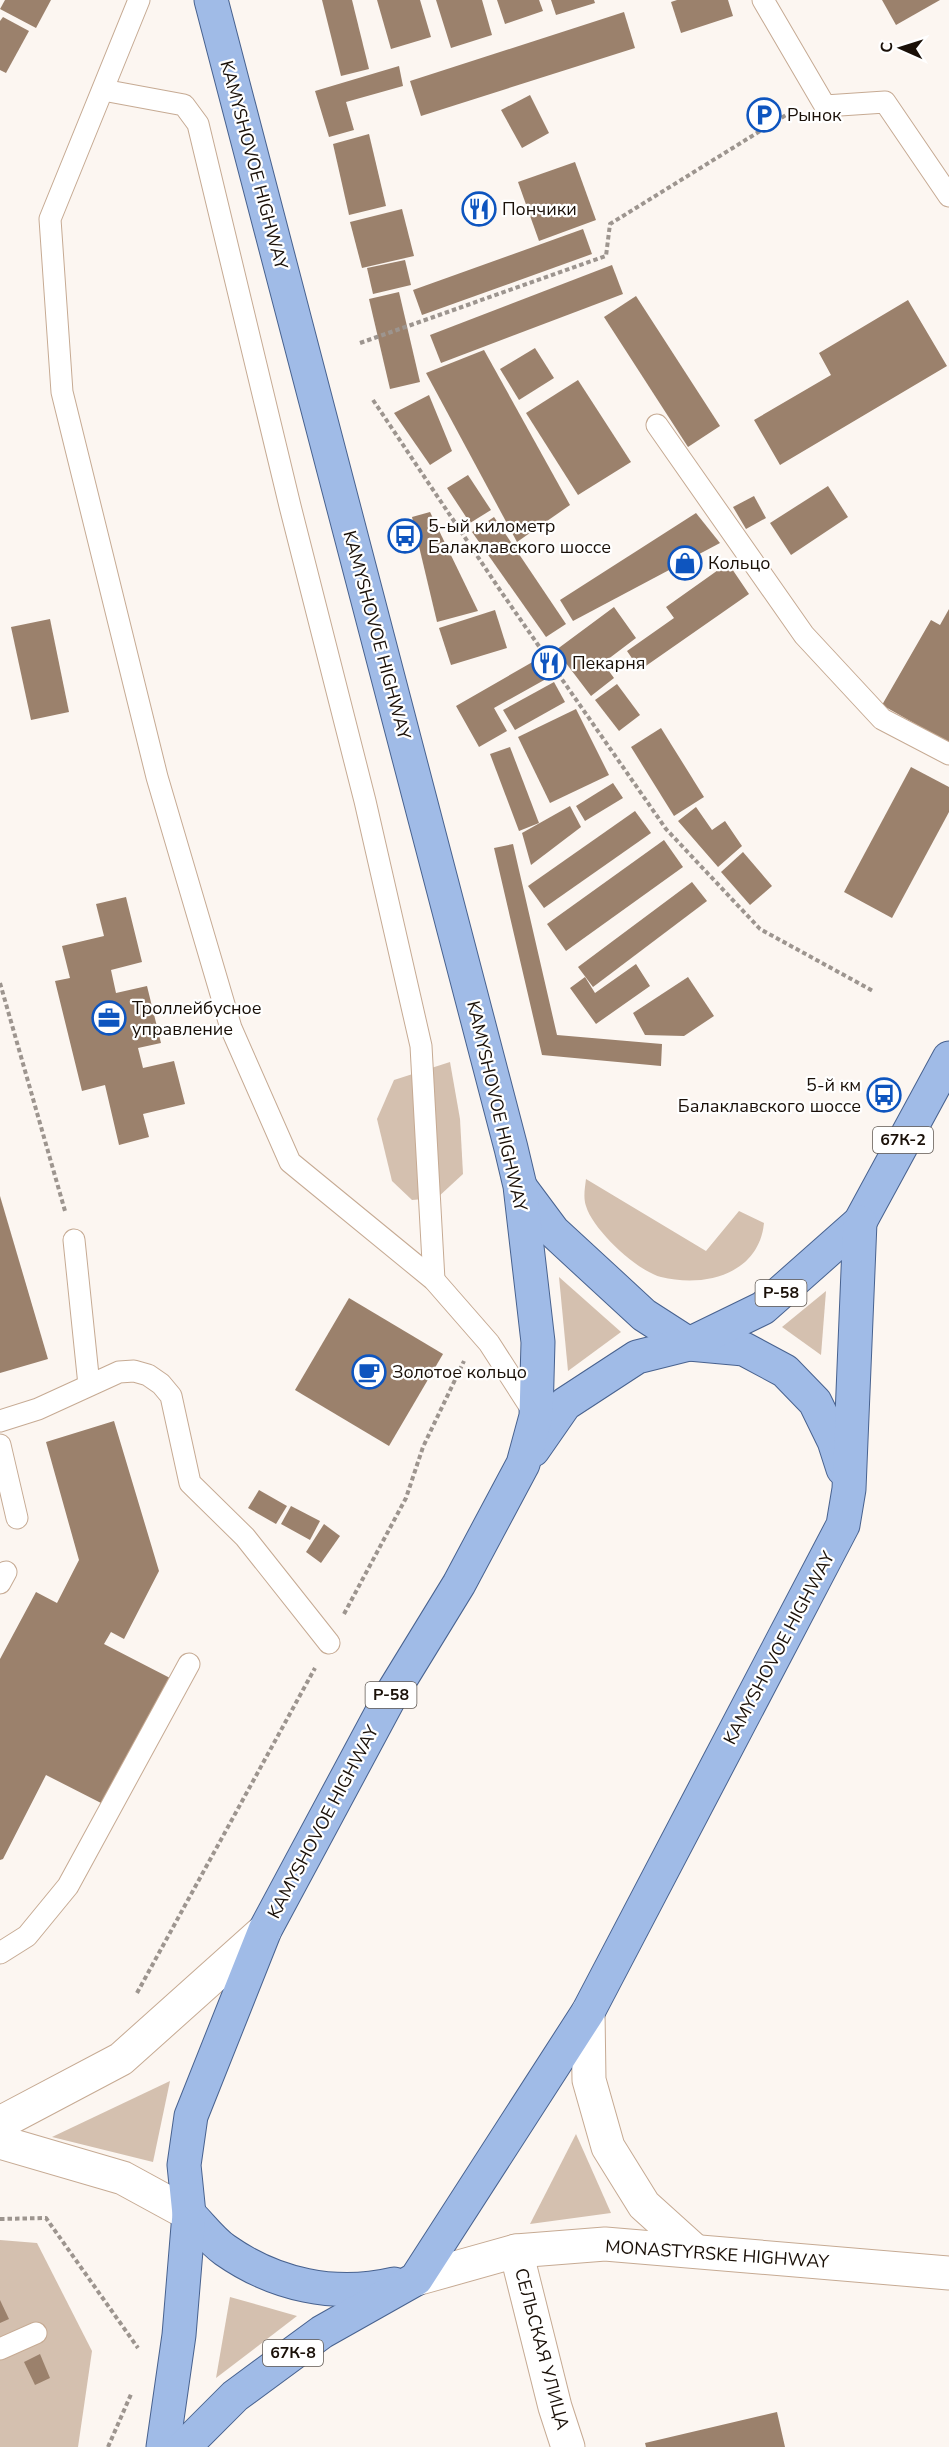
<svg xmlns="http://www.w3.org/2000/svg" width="949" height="2447" font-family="'Nunito Sans',sans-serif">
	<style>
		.green { fill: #d4c0af }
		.building { fill: #9b816c }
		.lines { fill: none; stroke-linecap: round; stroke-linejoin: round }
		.lane-casing { stroke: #c6aa93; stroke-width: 23 }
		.street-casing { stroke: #c6aa93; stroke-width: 35 }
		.secondary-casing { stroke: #c6aa93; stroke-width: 35 }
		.primary-casing { stroke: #48628f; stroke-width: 35 }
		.path { stroke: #9d958f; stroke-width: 4; stroke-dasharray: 4.5 3; stroke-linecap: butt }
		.lane { stroke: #fff; stroke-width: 21 }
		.street { stroke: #fff; stroke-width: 33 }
		.secondary { stroke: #fff; stroke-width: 33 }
		.primary { stroke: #a0bbe7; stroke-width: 33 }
		.labels { text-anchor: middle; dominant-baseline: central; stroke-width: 4.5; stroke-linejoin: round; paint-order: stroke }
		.shield { fill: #fff; stroke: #5f5852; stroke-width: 1.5 }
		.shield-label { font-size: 16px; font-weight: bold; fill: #1a1008 }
		.poi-label { font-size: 18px; fill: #1a1008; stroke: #fff; text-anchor: start }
		.street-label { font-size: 18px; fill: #1a1008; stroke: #fff }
	</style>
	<rect width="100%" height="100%" fill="#fcf6f1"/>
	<g class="green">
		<path d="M450 1062 460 1119 463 1174 437 1198 412 1200 392 1181 377 1119 394 1080Z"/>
		<path d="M586 1179 706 1251 739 1211 764 1223C759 1274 705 1288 661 1277 637 1271 593 1230 586 1206 583 1197 585 1188 586 1179Z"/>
		<path d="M559 1277 621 1332 568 1371Z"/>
		<path d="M826 1291 821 1355 782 1327Z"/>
		<path d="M170 2081 153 2162 52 2137Z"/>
		<path d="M576 2134 611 2213 530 2224Z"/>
		<path d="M0 2240 37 2243 92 2351 78 2447H0Z"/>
		<path d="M230 2297 297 2316 216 2378Z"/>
	</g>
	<g class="building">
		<path d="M5 0H51L36 28 0 9Z"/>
		<path d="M322 0H352L369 69 341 76Z"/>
		<path d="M377 0H420L431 37 391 49Z"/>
		<path d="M436 0H482L492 35 451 48Z"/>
		<path d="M497 0H539L543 11 505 24Z"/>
		<path d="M551 0H594L595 3 556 15Z"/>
		<path d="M677 0H728L733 16 681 33 671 2Z"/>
		<path d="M882 0H940L896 25Z"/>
		<path d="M624 12 635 48 421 116 410 81Z"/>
		<path d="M3 17 29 31 6 73 0 70V21Z"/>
		<path d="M399 66 403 86 346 102 354 130 329 137 315 91Z"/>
		<path d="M530 95 549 133 522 148 501 110Z"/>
		<path d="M369 134 386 206 349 215 333 144Z"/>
		<path d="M575 162 596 220 539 241 518 182Z"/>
		<path d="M402 209 414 256 362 268 350 222Z"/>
		<path d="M583 229 592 254 422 315 413 290Z"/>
		<path d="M405 260 411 285 373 294 367 268Z"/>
		<path d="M612 265 623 294 441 363 430 335Z"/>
		<path d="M399 292 420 382 390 389 369 299Z"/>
		<path d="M636 296 720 426 688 447 604 317Z"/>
		<path d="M908 300 947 366 780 465 754 420 831 375 819 353Z"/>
		<path d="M535 348 554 378 519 400 500 369Z"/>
		<path d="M484 350 570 505 517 542 426 373Z"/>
		<path d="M578 380 631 462 578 495 526 413Z"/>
		<path d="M429 395 452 451 430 465 394 413Z"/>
		<path d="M468 475 491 510 470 523 447 488Z"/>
		<path d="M828 486 848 517 791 555 770 523Z"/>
		<path d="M754 496 766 518 746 529 733 507Z"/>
		<path d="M430 512 478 611 437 622 412 517Z"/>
		<path d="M696 513 720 543 573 621 560 600Z"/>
		<path d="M494 517 566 624 546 637 472 532Z"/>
		<path d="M728 563 749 594 640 670 627 651 674 618 666 607Z"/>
		<path d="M614 607 636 638 603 663 614 678 591 696 556 650Z"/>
		<path d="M949 609V743L882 705 931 620 940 625Z"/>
		<path d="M495 610 507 648 451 665 439 628Z"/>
		<path d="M50 619 69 712 31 720 11 627Z"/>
		<path d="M536 660 546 679 494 708 507 731 479 747 456 706Z"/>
		<path d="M554 682 565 702 515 730 503 710Z"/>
		<path d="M617 684 640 715 619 731 595 700Z"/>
		<path d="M576 709 609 775 550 803 518 737Z"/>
		<path d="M661 728 704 797 674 816 631 747Z"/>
		<path d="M510 747 539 823 519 831 490 754Z"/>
		<path d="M911 767 949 787V812L892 918 844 892Z"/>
		<path d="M613 783 623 798 585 821 576 806Z"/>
		<path d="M570 806 581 827 531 865 522 833Z"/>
		<path d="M696 807 712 830 725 821 742 846 718 867 678 821Z"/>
		<path d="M635 811 651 833 544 908 528 886Z"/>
		<path d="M664 840 683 867 566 951 547 924Z"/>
		<path d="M513 844 557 1035 662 1044 661 1066 542 1055 494 848Z"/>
		<path d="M743 852 772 886 750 905 721 872Z"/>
		<path d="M692 882 707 901 593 987 578 967Z"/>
		<path d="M126 897 142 962 111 970 116 993 147 986 161 1043 138 1048 143 1068 174 1061 185 1104 143 1114 149 1137 119 1145 105 1085 82 1091 55 981 70 978 62 946 104 936 96 904Z"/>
		<path d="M636 964 650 986 596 1024 570 988 585 977 595 993Z"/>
		<path d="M688 977 714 1016 684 1036 645 1035 633 1013Z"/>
		<path d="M0 1196 48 1359 0 1373Z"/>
		<path d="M349 1298 443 1354 389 1446 295 1390Z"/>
		<path d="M114 1421 159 1571 124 1639 111 1632 104 1644 170 1678 101 1803 46 1775 3 1859 0 1860V1659L36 1592 57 1603 79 1560 46 1442Z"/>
		<path d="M259 1490 287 1506 276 1524 248 1508Z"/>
		<path d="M291 1506 320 1521 310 1540 281 1524Z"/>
		<path d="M324 1524 340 1536 321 1563 306 1552Z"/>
		<path d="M0 2300 9 2319 0 2323Z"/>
		<path d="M40 2354 50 2378 35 2385 24 2362Z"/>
		<path d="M777 2412 785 2447H646L645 2443Z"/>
	</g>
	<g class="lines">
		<g class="lane-casing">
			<g id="lane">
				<path d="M139 0 50 219 62 392 157 777 231 1028 290 1162 434 1280 489 1343 536 1416"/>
				<path d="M763 0 825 106 885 102 949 196"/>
				<path d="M103 90 184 105 198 124 290 506 365 801 421 1046 434 1280"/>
				<path d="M657 425 804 635 882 719 949 754"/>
				<path d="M74 1240 89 1385"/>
				<path d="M0 1421 38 1409 119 1372 134 1371 148 1375 161 1384 171 1396 190 1483 245 1537 329 1643"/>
				<path d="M0 1445 17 1518"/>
				<path d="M0 1583 6 1572"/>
				<path d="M0 1953 27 1936 68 1886 189 1664"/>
				<path d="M0 2349 36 2333"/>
			</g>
		</g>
		<g class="street-casing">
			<path id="street" d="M516 2251 555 2407 568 2447"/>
		</g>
		<g class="secondary-casing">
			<g id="secondary">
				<path d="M588 2012 589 2080 608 2147 644 2205 695 2251"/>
				<path d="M0 2123 121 2059 265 1930"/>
				<path d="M0 2142 123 2178 189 2214"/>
				<path d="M416 2279 516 2251 605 2244 949 2273"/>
			</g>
		</g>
		<g class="primary-casing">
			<g id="primary">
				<path d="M521 1188 553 1231 644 1315 689 1344 744 1349 785 1371 815 1402 834 1441 843 1469"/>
				<path d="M533 1450 565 1404 637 1357 689 1344 763 1308 860 1222 949 1058"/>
				<path d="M189 2214C201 2226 212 2241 225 2250 275 2285 335 2298 394 2284"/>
				<path d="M163 2447 179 2335 189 2214 184 2165 191 2116 265 1930 391 1695 459 1584 523 1464 536 1416 538 1342 520 1186 511 1148 211 0"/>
				<path d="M184 2447 235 2396 322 2332 416 2279 588 2012 843 1525 849 1489 860 1222"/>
			</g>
		</g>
		<g class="path">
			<path d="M360 343 606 256 610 224 794 110"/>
			<path d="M373 400 502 593 666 829 760 929 873 991"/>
			<path d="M0 983 65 1211"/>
			<path d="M344 1614 406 1498 423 1447 464 1361"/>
			<path d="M137 1993 315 1668"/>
			<path d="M0 2219 46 2218 138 2348"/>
			<path d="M108 2447 132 2392"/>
		</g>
		<use href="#lane" class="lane"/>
		<use href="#street" class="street"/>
		<use href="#secondary" class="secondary"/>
		<use href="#primary" class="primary"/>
	</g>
	<defs>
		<g id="parking-ring" transform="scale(1.725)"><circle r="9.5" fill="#fff" stroke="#0e55bf" stroke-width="1.5"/><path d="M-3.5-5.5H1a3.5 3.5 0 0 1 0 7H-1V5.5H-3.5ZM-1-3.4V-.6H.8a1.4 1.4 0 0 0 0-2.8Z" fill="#0e55bf"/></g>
		<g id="restaurant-ring" transform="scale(1.725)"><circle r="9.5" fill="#fff" stroke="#0e55bf" stroke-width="1.5"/><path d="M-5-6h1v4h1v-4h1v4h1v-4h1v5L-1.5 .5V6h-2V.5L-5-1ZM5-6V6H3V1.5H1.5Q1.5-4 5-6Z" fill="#0e55bf"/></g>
		<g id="bus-ring" transform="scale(1.725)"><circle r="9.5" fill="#fff" stroke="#0e55bf" stroke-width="1.5"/><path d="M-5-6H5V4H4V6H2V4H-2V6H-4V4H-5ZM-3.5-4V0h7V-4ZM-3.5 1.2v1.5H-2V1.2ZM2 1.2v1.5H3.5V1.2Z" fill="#0e55bf"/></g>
		<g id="shop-ring" transform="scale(1.725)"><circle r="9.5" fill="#fff" stroke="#0e55bf" stroke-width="1.5"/><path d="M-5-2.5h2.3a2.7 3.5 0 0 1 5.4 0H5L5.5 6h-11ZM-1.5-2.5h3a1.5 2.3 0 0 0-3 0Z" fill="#0e55bf"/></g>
		<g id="office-ring" transform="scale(1.725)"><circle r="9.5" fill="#fff" stroke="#0e55bf" stroke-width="1.5"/><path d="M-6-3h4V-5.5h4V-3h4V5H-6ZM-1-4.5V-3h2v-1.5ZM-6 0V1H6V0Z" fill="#0e55bf"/></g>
		<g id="cafe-ring" transform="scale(1.725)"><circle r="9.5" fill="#fff" stroke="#0e55bf" stroke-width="1.5"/><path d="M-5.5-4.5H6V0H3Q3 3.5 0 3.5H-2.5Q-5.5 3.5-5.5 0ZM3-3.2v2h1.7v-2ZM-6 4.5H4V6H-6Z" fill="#0e55bf"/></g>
	</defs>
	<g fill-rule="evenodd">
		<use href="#parking-ring" x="764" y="115"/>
		<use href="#restaurant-ring" x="479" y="209"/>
		<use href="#bus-ring" x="405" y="536"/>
		<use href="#shop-ring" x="685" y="563"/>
		<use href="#restaurant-ring" x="549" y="663"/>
		<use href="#office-ring" x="109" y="1018"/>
		<use href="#bus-ring" x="884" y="1095"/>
		<use href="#cafe-ring" x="369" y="1372"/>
	</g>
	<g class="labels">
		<g class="shield">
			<rect x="873" y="1127" width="60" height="26" rx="4.5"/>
			<rect x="755.5" y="1280" width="51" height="26" rx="4.5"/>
			<rect x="365.5" y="1682" width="51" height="26" rx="4.5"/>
			<rect x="263" y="2340" width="60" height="26" rx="4.5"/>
		</g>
		<g class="shield-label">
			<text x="903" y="1140">67К-2</text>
			<text x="781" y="1293">Р-58</text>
			<text x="391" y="1695">Р-58</text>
			<text x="293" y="2353">67К-8</text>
		</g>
		<g class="poi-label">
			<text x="787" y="115">Рынок</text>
			<text x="502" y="209">Пончики</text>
			<text x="428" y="526">5-ый километр<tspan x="428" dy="21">Балаклавского шоссе</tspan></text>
			<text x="708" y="563">Кольцо</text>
			<text x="572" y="663">Пекарня</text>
			<text x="132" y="1008">Троллейбусное<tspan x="132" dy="21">управление</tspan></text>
			<text x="861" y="1085" text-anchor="end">5-й км<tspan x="861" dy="21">Балаклавского шоссе</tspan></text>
			<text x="392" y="1372">Золотое кольцо</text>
		</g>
		<g class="street-label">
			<text transform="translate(254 165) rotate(75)">KAMYSHOVOE HIGHWAY</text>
			<text transform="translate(377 635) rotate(75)">KAMYSHOVOE HIGHWAY</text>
			<text transform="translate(497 1106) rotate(77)">KAMYSHOVOE HIGHWAY</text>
			<text transform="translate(779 1648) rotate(-62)">KAMYSHOVOE HIGHWAY</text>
			<text transform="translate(323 1822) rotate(-62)">KAMYSHOVOE HIGHWAY</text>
			<text transform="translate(717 2254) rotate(4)">MONASTYRSKE HIGHWAY</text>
			<text transform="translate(542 2349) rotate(75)">СЕЛЬСКАЯ УЛИЦА</text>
		</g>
	</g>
	<g transform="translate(901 48) rotate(273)" stroke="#ffffff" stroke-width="4.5" paint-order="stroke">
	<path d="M0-4.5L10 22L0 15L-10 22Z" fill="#1a1008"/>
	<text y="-9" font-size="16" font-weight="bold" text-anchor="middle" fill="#1a1008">С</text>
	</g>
</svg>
